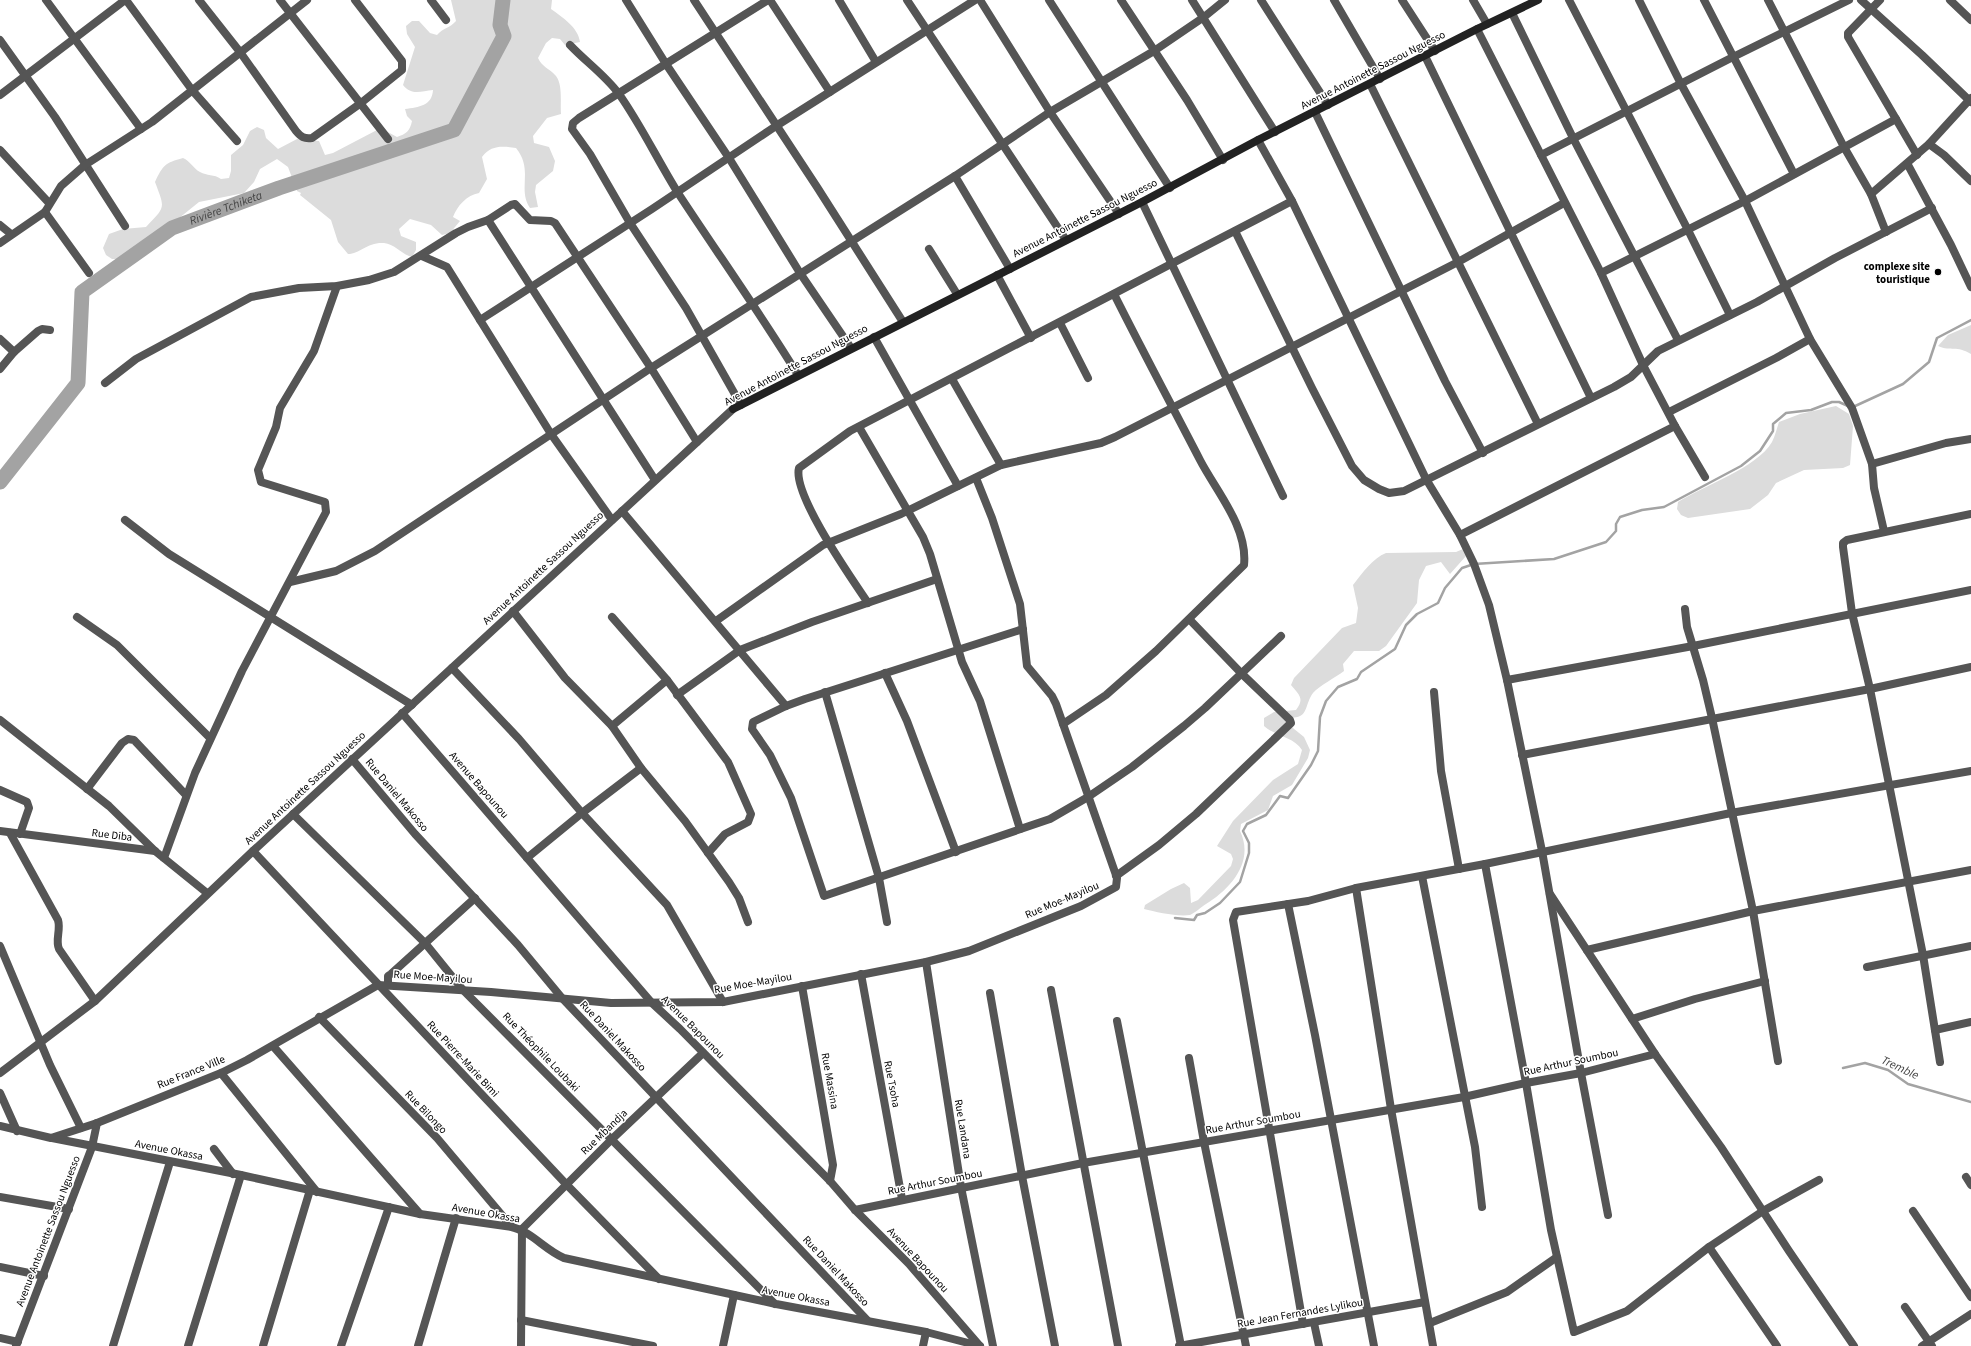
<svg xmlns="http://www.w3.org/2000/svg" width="1971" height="1346" font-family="'Source Sans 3',sans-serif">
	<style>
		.green { fill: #dcdcdc }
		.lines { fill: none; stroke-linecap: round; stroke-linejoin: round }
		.stream { stroke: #a3a3a3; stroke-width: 2.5 }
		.river { stroke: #a3a3a3; stroke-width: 15 }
		.street { stroke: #555; stroke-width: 8 }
		.secondary { stroke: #222; stroke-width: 8 }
		.poi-dot { fill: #000; stroke: #fff; stroke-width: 1.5 }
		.labels { text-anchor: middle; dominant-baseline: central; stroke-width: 3; stroke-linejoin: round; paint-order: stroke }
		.street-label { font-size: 11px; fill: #000; stroke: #fff }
		.poi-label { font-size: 11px; font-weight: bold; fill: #000; stroke: #fff; text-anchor: end }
		.water-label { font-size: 12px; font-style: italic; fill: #444; stroke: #fff }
	</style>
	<rect width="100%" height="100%" fill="#fff"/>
	<g class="green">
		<path d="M451 0H552L551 9C562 17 578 27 580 42L565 45 560 39 552 38 546 43 538 58C542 67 549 68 556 76 563 85 560 103 561 114L547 118 533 136 534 143 549 147 555 161 553 171 536 185 535 192 538 207 530 208C517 189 534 170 516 148 502 146 491 145 482 157L487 179 479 193C467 195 457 206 453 217L460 221 450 233 442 235 431 225 410 219 399 229 401 236 416 242V250L412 257C401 254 395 244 384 243 367 242 360 254 348 254L338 242 331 220 300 195 301 193 297 191 288 167 277 159 260 169 254 182 244 193 199 202 152 240 119 259H112L106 255 103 248 109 234 123 229 146 227C166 206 165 209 155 182 163 165 165 163 183 158 190 161 194 169 200 172 207 176 214 174 221 179L229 178 231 171V155L243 145 250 131 257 127 264 130 266 138 278 149 297 139 319 141 325 155 333 153 377 130H384L397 137C406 134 410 131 412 121L407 116 405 109C419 107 432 106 433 90 421 91 412 96 403 85L415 47 407 34 406 26 412 21H419L430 33 437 35C443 28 450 28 456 21Z"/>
		<path d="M1971 325V354C1956 345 1952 352 1938 346L1948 335Z"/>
		<path d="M1836 406 1849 414 1853 426 1850 465 1843 468 1804 470 1776 483 1768 495 1750 509 1688 518 1681 515 1677 509 1678 502C1703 486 1757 468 1772 442 1775 436 1777 428 1779 422L1800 414Z"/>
		<path d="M1463 549 1466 556 1450 574 1441 562 1426 566 1419 580 1417 603 1386 646 1379 651H1354L1343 664 1344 671C1336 677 1319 686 1313 693 1304 705 1309 720 1289 717L1288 724 1304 737 1310 750 1308 758 1292 785 1273 796 1268 810 1241 824 1240 831C1255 862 1230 889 1206 904 1201 907 1195 913 1190 915 1178 917 1156 912 1144 909L1145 905 1171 889 1184 883 1190 888 1191 903 1198 900 1231 866 1233 859 1231 854 1217 846 1233 821 1273 780 1298 764 1302 750C1294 737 1275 736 1264 726V718L1274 712 1296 710C1305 698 1299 695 1291 685L1294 678 1342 628 1356 623 1358 608 1353 585C1362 573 1373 558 1386 553L1456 552Z"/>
	</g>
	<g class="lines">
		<g class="stream">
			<path d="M1853 407 1903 384 1929 362 1937 338 1971 320"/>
			<path d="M1175 918 1194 920 1197 915 1205 913 1220 903 1240 882 1249 853V843L1243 831 1247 824 1266 815 1280 796 1288 798 1311 765 1318 751 1320 717 1326 701 1338 687 1357 679 1361 672 1395 649 1406 625 1417 614 1438 603 1445 588 1462 568 1474 564 1554 559 1606 542 1616 531V524L1620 517 1642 510 1664 507 1741 466 1760 451 1773 431V424L1786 413 1811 410 1832 402H1839L1848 406"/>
			<path d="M1843 1068 1865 1063 1888 1070 1908 1084 1971 1102"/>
		</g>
		<path class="river" id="s1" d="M0 482 78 383 82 292 172 228 279 188 454 130 504 36 500 25 503 0"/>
		<g class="street">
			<path d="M46 0 141 129"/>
			<path d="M126 0 192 90 237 141"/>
			<path d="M199 0 240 52 296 131C301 137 304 139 312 138L361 103 402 70V61L355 0"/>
			<path d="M280 0 388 139"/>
			<path d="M431 0 446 20"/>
			<path d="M626 0 666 64 729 158 800 273 851 348"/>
			<path d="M694 0 817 187 903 322"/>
			<path d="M770 0 830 92"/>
			<path d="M839 0 876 62"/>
			<path d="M907 0 1066 240"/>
			<path d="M980 0 1050 112 1119 214"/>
			<path d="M1049 0 1170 188"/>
			<path d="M1121 0 1187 100 1223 160"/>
			<path d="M1192 0 1275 132"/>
			<path d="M1261 0 1328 105"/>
			<path d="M1334 0 1380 79"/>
			<path d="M1402 0 1435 51"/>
			<path d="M1473 0 1487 24"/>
			<path d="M1569 0 1688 230 1730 315"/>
			<path d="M1639 0 1681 84 1745 201 1810 339 1852 408 1872 464 1874 488 1884 531"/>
			<path d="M1704 0 1794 174"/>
			<path d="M1768 0 1844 147 1871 194 1886 232"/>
			<path d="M1861 0 1922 55 1971 102"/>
			<path d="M1880 0 1848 33V37L1917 155"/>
			<path d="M1950 0 1971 20"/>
			<path d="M1512 13 1574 140 1678 340"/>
			<path d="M1477 29 1601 273 1643 365 1675 426 1705 477"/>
			<path d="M0 40 55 117 125 226"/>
			<path d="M570 45C586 62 605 75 619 94 641 125 658 161 678 193 718 254 760 313 798 375"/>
			<path d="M1425 56 1591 398"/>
			<path d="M1370 84 1538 424"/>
			<path d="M0 95 125 0"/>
			<path d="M1315 112 1445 381 1483 453"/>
			<path d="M1258 140 1292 201 1426 479 1460 535 1474 564 1489 605 1507 680 1542 851 1581 1073 1608 1215"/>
			<path d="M1929 144 1944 155 1971 181"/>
			<path d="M0 150 49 203"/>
			<path d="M1541 155 1733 57 1849 0"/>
			<path d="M1908 165 1951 245 1971 287"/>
			<path d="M955 176 1010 269"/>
			<path d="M1871 194 1929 144 1971 98"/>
			<path d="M1142 202 1283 496"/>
			<path d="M45 212 89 273"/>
			<path d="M488 220 655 480"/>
			<path d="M0 225 11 234"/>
			<path d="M1235 231 1312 388 1352 466 1364 480 1379 489 1389 493 1404 491 1614 387 1631 377 1658 351 1757 302 1835 258 1932 208"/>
			<path d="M0 243 45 212 61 186 85 165 152 122 307 0"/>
			<path d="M929 249 957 294"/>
			<path d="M422 256 447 267 551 434 612 520"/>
			<path d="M1601 273 1745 201 1896 119"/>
			<path d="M997 275 1031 338"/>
			<path d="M480 320 652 209 776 126 975 0"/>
			<path d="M1060 323 1088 378"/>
			<path d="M874 337 958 486"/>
			<path d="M0 339 14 352"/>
			<path d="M0 369 14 352 38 331 42 329 50 330"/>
			<path d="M952 379 1001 465"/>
			<path d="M105 383 136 359 251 297 299 288 337 286 369 280 394 272 456 233 468 227 488 220 511 205 515 204 530 220 551 221 555 223 651 368 697 442"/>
			<path d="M741 405 686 308 630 223 590 154 572 129 573 123 579 118 768 0"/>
			<path d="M1669 412 1776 358 1810 339"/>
			<path d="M859 427 923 537 930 554 962 662 980 701 1020 829"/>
			<path d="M1872 464 1946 443 1971 439"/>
			<path d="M622 511 786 706"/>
			<path d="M125 520 169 554 412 705"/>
			<path d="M1460 535 1675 426"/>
			<path d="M290 582 336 571 375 551 651 368 955 176 1050 112 1154 51 1204 17 1225 0"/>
			<path d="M868 603C852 579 792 494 799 468L850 431 1292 201"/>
			<path d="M1685 609 1687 627 1703 680 1712 718 1753 911 1778 1061"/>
			<path d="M513 611 565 678 612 726 641 768 685 821 729 882 739 898 748 922"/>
			<path d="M77 617 117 645 210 738"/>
			<path d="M612 617 667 680 714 743 728 762 751 814 748 822 725 834 708 853"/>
			<path d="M716 621 823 545 901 514 1001 465 1101 443 1115 437 1458 262 1564 203"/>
			<path d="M1023 629 805 699 786 706 753 722 752 729 770 755 791 798 824 896 1050 819 1088 797 1132 767 1184 726 1205 708 1281 636"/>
			<path d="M452 668 519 739 582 813 667 905 723 1002"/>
			<path d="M885 673 907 721 956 852"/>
			<path d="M1507 680 1693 646 1971 590"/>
			<path d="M825 692 879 878 887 922"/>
			<path d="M1434 692 1441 771 1459 869"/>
			<path d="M677 695 740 650 812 622 937 579"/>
			<path d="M402 713 652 1003 680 1029 830 1181 855 1210 909 1264 980 1346"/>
			<path d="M0 720 109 806 155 851 207 893"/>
			<path d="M1063 724 1106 695 1156 651 1244 565C1248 527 1216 491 1200 460 1171 404 1142 350 1114 294"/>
			<path d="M612 726 667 680"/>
			<path d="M1522 755 1870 689 1971 667"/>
			<path d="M352 759 415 834 518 945 562 998 867 1320"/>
			<path d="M87 789 122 743 128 739 134 740 186 795"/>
			<path d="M0 790 27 802 29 808 20 834"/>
			<path d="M293 814 425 943 463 990 775 1304"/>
			<path d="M0 831 155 851"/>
			<path d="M10 833 58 920C61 930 55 940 59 949L95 1001"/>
			<path d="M253 851 566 1184 659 1279"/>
			<path d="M164 858 195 773 242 671 326 512 325 502 261 482 258 470 276 427 280 408 314 351 337 286"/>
			<path d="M527 858 582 813 641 768"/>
			<path d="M1485 864 1526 1083 1551 1230 1574 1332 1627 1311 1709 1247 1763 1211 1819 1180"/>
			<path d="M1116 876 1159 845 1196 814 1291 723 1290 720 1241 673 1190 620"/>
			<path d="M1422 876 1475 1147 1482 1207"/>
			<path d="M1356 888 1391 1109 1433 1346"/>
			<path d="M1550 894 1655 1054 1721 1147 1789 1251 1854 1346"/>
			<path d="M1288 904 1315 1035 1374 1346"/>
			<path d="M0 946 50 1065 81 1128"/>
			<path d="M1587 950 1753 911 1971 870"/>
			<path d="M926 962 961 1187 993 1346"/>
			<path d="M1867 967 1971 946"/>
			<path d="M861 974 902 1199"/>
			<path d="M388 985V976L391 974 475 898"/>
			<path d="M802 986 833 1165 830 1181"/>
			<path d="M1051 990 1118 1346"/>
			<path d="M990 993 1022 1176 1055 1346"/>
			<path d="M319 1017 437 1138 512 1227"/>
			<path d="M1632 1019 1695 999 1765 981"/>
			<path d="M1117 1021 1181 1346"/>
			<path d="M1935 1030 1971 1022"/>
			<path d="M273 1046 420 1214"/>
			<path d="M1189 1058 1204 1142 1246 1346"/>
			<path d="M1940 1062 1923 955 1870 689 1852 613 1843 547V543L1847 540 1971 514"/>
			<path d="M0 1073 95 1001 253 851 733 409"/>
			<path d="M221 1073 317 1192"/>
			<path d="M0 1093 17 1131"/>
			<path d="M0 1126 51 1138 97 1123 221 1073 247 1060 378 985 491 992 611 1003 723 1002 926 962 969 951 1081 906 1116 887 1117 878 1056 704 1052 696 1027 666 1020 604 992 518 976 478"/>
			<path d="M52 1138 241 1175 420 1214 512 1227C532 1232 545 1250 564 1258L776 1304 926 1332 980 1346"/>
			<path d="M214 1149 233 1174"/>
			<path d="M1966 1177 1971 1185"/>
			<path d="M0 1197 69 1209"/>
			<path d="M855 1210 1083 1163 1464 1097 1526 1083 1581 1073 1655 1054"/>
			<path d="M1913 1211 1971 1297"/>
			<path d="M522 1229 611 1140 703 1053"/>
			<path d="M1709 1247 1777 1346"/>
			<path d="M0 1267 44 1276"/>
			<path d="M1905 1307 1932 1346"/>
			<path d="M521 1320 653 1346"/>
			<path d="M1314 1323 1319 1346"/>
			<path d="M1430 1323 1507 1292 1557 1257"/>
			<path d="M1303 1324 1233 920 1236 912 1308 901 1356 888 1485 864 1731 813 1971 771"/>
			<path d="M0 1338 18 1342"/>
			<path d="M16 1346 92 1147 97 1123"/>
			<path d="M113 1346 170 1162"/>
			<path d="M188 1346 241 1175"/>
			<path d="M263 1346 310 1190"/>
			<path d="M341 1346 389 1207"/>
			<path d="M418 1346 456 1218"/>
			<path d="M521 1346 522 1229"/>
			<path d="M723 1346 734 1295"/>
			<path d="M923 1346 926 1332"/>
			<path d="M1179 1346 1425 1302"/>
			<path d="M1922 1346 1971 1314"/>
		</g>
		<path class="secondary" d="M733 409 1142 202 1258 140 1477 29 1538 0"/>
	</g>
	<circle class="poi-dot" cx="1938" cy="272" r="4"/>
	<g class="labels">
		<g class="street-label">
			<text transform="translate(1373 70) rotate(-27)">Avenue Antoinette Sassou Nguesso</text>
			<text transform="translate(1085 218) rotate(-27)">Avenue Antoinette Sassou Nguesso</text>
			<text transform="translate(796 365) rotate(-28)">Avenue Antoinette Sassou Nguesso</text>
			<text transform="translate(543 568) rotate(-43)">Avenue Antoinette Sassou Nguesso</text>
			<text transform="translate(479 785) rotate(49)">Avenue Bapounou</text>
			<text transform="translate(305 788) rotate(-43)">Avenue Antoinette Sassou Nguesso</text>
			<text transform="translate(397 795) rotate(50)">Rue Daniel Makosso</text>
			<text transform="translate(112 835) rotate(7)">Rue Diba</text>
			<text transform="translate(1062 900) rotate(-23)">Rue Moe-Mayilou</text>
			<text transform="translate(433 977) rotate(4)">Rue Moe-Mayilou</text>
			<text transform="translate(753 983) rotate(-10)">Rue Moe-Mayilou</text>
			<text transform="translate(693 1027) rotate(45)">Avenue Bapounou</text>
			<text transform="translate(613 1036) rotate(47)">Rue Daniel Makosso</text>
			<text transform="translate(541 1052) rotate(46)">Rue Théophile Loubaki</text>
			<text transform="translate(463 1059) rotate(47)">Rue Pierre-Marie Bimi</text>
			<text transform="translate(1571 1062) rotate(-12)">Rue Arthur Soumbou</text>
			<text transform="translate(191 1072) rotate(-22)">Rue France Ville</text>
			<text transform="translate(830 1081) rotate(80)">Rue Massina</text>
			<text transform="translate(892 1084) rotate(79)">Rue Tsoha</text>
			<text transform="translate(426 1112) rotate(46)">Rue Bilongo</text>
			<text transform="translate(1253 1122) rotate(-10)">Rue Arthur Soumbou</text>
			<text transform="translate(963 1129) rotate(81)">Rue Landana</text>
			<text transform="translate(604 1132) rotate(-44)">Rue Mbandja</text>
			<text transform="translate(169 1150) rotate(11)">Avenue Okassa</text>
			<text transform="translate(935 1182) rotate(-11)">Rue Arthur Soumbou</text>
			<text transform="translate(486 1213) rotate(10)">Avenue Okassa</text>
			<text transform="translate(48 1231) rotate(-69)">Avenue Antoinette Sassou Nguesso</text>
			<text transform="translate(918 1260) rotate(47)">Avenue Bapounou</text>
			<text transform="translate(836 1271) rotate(47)">Rue Daniel Makosso</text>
			<text transform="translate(796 1296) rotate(11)">Avenue Okassa</text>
			<text transform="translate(1300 1313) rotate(-10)">Rue Jean Fernandes Lylikou</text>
		</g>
		<g class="poi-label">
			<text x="1930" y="266">complexe site<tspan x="1930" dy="13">touristique</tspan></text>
		</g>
		<g class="water-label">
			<text stroke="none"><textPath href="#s1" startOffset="385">Rivière Tchiketa</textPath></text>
			<text transform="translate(1900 1068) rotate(25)">Tremble</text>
		</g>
	</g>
</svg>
